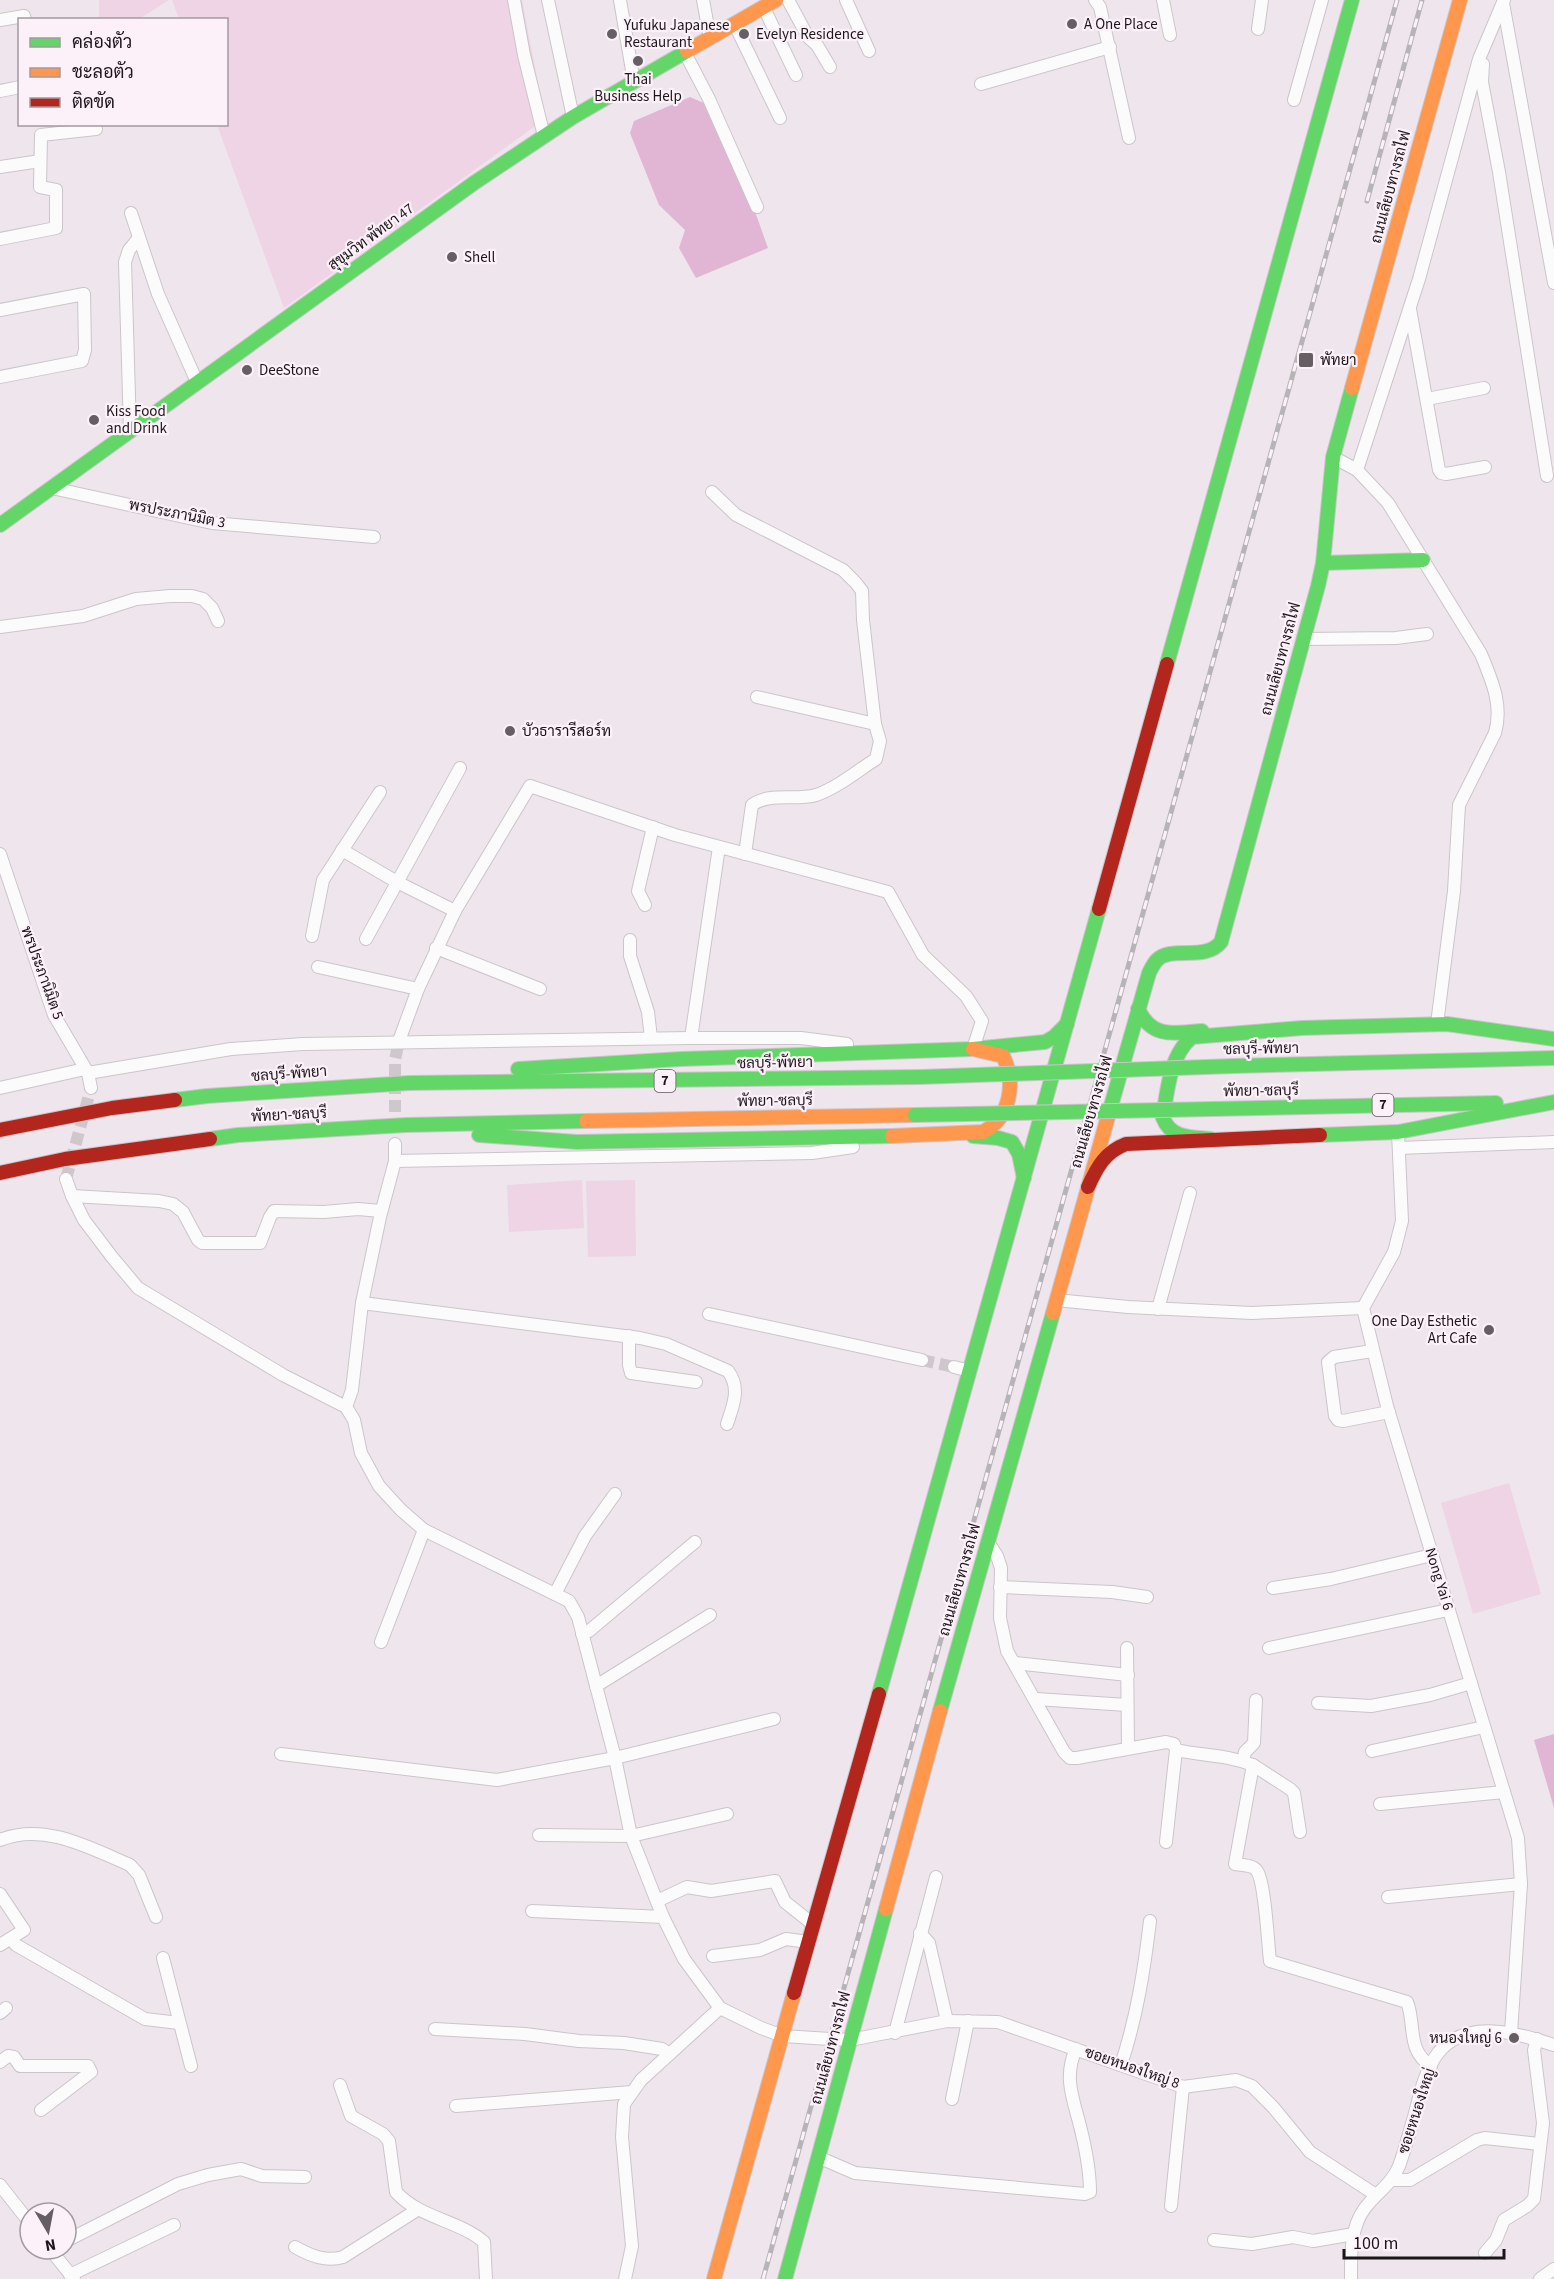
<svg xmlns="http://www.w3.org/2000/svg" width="1554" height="2279" font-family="'Source Sans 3',Sarabun,sans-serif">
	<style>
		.green { fill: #eed4e5 }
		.water { fill: #e1b6d4 }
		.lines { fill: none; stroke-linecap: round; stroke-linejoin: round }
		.street-tunnel { stroke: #cec7cc; stroke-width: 12; stroke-dasharray: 12 6; stroke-linecap: butt }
		.street-casing { stroke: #cbc5c9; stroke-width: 14 }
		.fast-casing { stroke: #cbc5c9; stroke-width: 16 }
		.slow-casing { stroke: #cbc5c9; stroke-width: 16 }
		.jam-casing { stroke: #cbc5c9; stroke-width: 16 }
		.street { stroke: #fcfbfc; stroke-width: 12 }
		.fast { stroke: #63d668; stroke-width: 14 }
		.slow { stroke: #ff974d; stroke-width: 14 }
		.jam { stroke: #b3261e; stroke-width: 14 }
		.rail-casing { stroke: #b6b4b6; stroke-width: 5 }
		.rail { stroke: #fdf1f9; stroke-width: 3; stroke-dasharray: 9; stroke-linecap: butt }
		.fast-bridge-casing { stroke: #cbc5c9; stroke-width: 16; stroke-linecap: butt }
		.fast-bridge { stroke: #63d668; stroke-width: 14 }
		.poi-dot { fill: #655f64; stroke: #fdf1f9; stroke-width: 2 }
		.labels { text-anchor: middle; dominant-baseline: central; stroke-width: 4.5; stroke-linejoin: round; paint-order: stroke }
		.shield { fill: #fdf1f9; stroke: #5f585d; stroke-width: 1.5 }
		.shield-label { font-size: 14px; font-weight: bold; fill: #1b161a }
		.poi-label { font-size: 15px; fill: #1b161a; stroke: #fdf1f9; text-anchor: start }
		.street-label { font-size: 15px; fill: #1b161a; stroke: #fdf1f9 }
	</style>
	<rect width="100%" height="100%" fill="#eee6ec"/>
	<g class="green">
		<path d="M99 0H169L139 19 99 20Z"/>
		<path d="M172 0H522L545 119 284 308 217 125 226 124V20L179 19Z"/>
		<path d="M582 1180 584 1228 509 1232 507 1185Z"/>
		<path d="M635 1180 636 1256 588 1257 586 1181Z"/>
		<path d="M1509 1483 1541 1594 1473 1614 1441 1503Z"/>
	</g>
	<g class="water">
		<path d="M690 97 706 104 743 178 768 248 696 278 679 248 685 230 659 205 630 133 634 121Z"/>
		<path d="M1554 1734V1808L1534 1740Z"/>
	</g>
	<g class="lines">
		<g class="street-tunnel">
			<path d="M395 1130V1060L399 1041"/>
			<path d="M66 1179 91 1088"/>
			<path d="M922 1360 954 1367"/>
		</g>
		<g class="street-casing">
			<g id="street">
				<path d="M514 0 524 55 544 136"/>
				<path d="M548 0 573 117"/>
				<path d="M620 0 634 82"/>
				<path d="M703 0 710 38"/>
				<path d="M788 0 808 37 817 45 830 67"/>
				<path d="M846 0 869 51"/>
				<path d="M1095 0 1100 7 1129 138"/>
				<path d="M1163 0 1170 35"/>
				<path d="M1503 3 1554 283"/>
				<path d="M764 8 796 75"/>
				<path d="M0 20 24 16 25 20"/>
				<path d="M735 25 780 118"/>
				<path d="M1258 29 1262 0"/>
				<path d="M685 53 709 99 757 207"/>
				<path d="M1483 64 1482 82 1499 172 1547 476"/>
				<path d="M981 84 1110 47"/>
				<path d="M0 91 20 87"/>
				<path d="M1294 100 1322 0"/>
				<path d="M0 167 40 161"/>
				<path d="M131 213 158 294 197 382"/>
				<path d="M0 239 56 228V190L40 187 41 135 96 129"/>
				<path d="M1410 309 1439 470 1441 473 1446 474 1485 467"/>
				<path d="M0 310 84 294 85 350 82 361 0 377"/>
				<path d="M1427 399 1484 388"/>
				<path d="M130 430 125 262 129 250 138 239"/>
				<path d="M1333 457 1357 470 1388 503 1481 654C1492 681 1503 705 1495 733L1459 805 1454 891 1437 1024"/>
				<path d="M1357 470 1419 279 1479 59 1504 0"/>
				<path d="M52 488 212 523 374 537"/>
				<path d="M712 492 736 515 843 570 856 583 862 591 863 620 875 724 880 741 876 759C857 771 837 788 816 795 796 801 769 792 752 805L745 854"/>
				<path d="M0 627 83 616 136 599 170 596H192L203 599 212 608 218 621"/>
				<path d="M1304 639 1396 638 1427 634"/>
				<path d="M757 697 875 724"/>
				<path d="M342 850 397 882 455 911"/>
				<path d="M0 854 54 1015 88 1073 91 1088"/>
				<path d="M645 905 638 891 653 827"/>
				<path d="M312 936 323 880 380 792"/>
				<path d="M366 939 460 768"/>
				<path d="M630 940V956L648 1012 651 1038"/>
				<path d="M436 948 540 989"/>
				<path d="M318 967 418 989"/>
				<path d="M691 1038 719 847"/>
				<path d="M399 1041 418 989 455 911 530 786 675 835 888 892 923 955 966 996 982 1021 973 1049"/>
				<path d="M88 1073 231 1049 303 1044 691 1038H801L847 1044"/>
				<path d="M0 1088 85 1069"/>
				<path d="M1398 1132 1402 1221 1394 1252 1363 1308 1387 1406 1518 1838 1521 1884 1511 2033"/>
				<path d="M1399 1148 1554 1142"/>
				<path d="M395 1161 812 1153 853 1147"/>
				<path d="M66 1179 72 1196 84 1220 112 1257 138 1288 283 1375 346 1407 354 1420 361 1453 379 1486 401 1510 424 1530 569 1601 578 1617 615 1758 631 1836 663 1917 684 1959 720 2008 761 2028 783 2036 830 2039 850 2040 947 2021 998 2022 1183 2087 1236 2080 1252 2086 1273 2107 1310 2152 1376 2195"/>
				<path d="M72 1196 159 1201 173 1204 183 1212 198 1240 202 1243H260L270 1217 274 1211 324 1212 358 1209 381 1211"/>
				<path d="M1056 1300 1128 1307 1252 1313 1363 1308"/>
				<path d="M362 1303 640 1338 666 1344 728 1371C741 1388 733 1406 727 1424"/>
				<path d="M1158 1309 1190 1193"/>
				<path d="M709 1314 922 1360"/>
				<path d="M629 1336V1365L631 1373 696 1382"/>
				<path d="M1372 1351 1334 1357 1328 1362 1335 1416 1338 1420 1343 1421 1389 1412"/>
				<path d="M954 1367 970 1371"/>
				<path d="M346 1407 352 1390 362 1303 380 1217 395 1161V1144"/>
				<path d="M988 1542 997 1556 1001 1568 1000 1618 1007 1651 1064 1752 1070 1758H1077L1166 1742 1174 1744 1176 1750C1204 1756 1224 1754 1253 1765L1235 1864C1241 1865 1254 1865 1257 1871 1265 1882 1268 1944 1270 1961L1407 2002C1416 2024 1406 2050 1431 2066"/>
				<path d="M1000 1587 1112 1592 1147 1597"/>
				<path d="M1273 1588 1331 1579 1432 1555"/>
				<path d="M555 1594 585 1536 615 1494"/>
				<path d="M582 1634 589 1631 695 1542"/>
				<path d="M381 1642 424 1530"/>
				<path d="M1127 1648 1128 1748"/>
				<path d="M1269 1648 1448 1610"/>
				<path d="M1015 1663 1128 1675"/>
				<path d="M596 1686 710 1615"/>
				<path d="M1036 1699 1127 1705"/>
				<path d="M1318 1703 1371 1706 1430 1695 1471 1683"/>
				<path d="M1372 1751 1484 1727"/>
				<path d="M281 1754 497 1780 615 1758 774 1719"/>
				<path d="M1243 1761 1245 1752 1254 1743 1256 1700"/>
				<path d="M1253 1765 1290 1789 1294 1793 1300 1832"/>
				<path d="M1380 1804 1504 1792"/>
				<path d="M539 1835 631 1836 727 1814"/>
				<path d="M0 1840C44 1822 90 1848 130 1865L139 1875 156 1917"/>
				<path d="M1166 1842 1176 1750"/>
				<path d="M0 1894 24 1930 0 1945"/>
				<path d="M1388 1897 1521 1884"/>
				<path d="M657 1901 687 1887 711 1891 775 1881 785 1902 814 1925"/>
				<path d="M532 1911 663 1917"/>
				<path d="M920 1933 929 1943 947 2021"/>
				<path d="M11 1939 16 1945 145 2019 179 2023"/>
				<path d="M713 1956 760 1950 786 1939 808 1942"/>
				<path d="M163 1958 191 2066"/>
				<path d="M0 2013 6 2008"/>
				<path d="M435 2029 525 2034 579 2041 624 2043 662 2049 668 2053"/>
				<path d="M895 2033 936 1877"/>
				<path d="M0 2062 8 2056 14 2057 20 2066H88L91 2072 41 2110"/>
				<path d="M1121 2065C1137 2016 1144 1971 1150 1921"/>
				<path d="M340 2085 351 2116 383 2134 389 2141 396 2192C419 2218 458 2220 484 2242L486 2279"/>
				<path d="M952 2099 968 2021"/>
				<path d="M456 2106 632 2092"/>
				<path d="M818 2157 855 2173 1085 2194 1090 2192C1090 2169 1085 2145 1079 2122 1072 2096 1064 2075 1076 2049"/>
				<path d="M1392 2180H1410L1477 2140 1485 2138 1539 2144"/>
				<path d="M0 2185 30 2223"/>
				<path d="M1171 2206 1183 2087"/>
				<path d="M1214 2240 1252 2244 1293 2237 1313 2241 1354 2234"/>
				<path d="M66 2241 178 2184 208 2175 241 2169 262 2176 305 2177"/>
				<path d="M295 2247C311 2256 326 2262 343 2257L417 2210"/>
				<path d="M50 2249 74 2279"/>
				<path d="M1485 2253 1496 2240 1504 2220 1527 2206 1534 2199 1543 2123 1534 2050 1537 2039"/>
				<path d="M70 2275 174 2225"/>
				<path d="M625 2279 632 2246 622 2137 624 2104 641 2080 720 2008"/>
				<path d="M1351 2279C1351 2255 1350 2228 1365 2208 1376 2193 1392 2184 1399 2166 1405 2150 1409 2133 1414 2117 1419 2097 1425 2070 1438 2053 1466 2018 1518 2033 1554 2045"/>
				<path d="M1540 2279 1554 2269"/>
			</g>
		</g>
		<g class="fast-casing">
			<g id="fast">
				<path d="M0 525 474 183 573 117 687 51"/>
				<path d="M1323 563 1423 560"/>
				<path d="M1167 664 1352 0"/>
				<path d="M1138 1009C1152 1039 1174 1033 1202 1031"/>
				<path d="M1234 1066 1554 1058"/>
				<path d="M518 1069 681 1059 973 1049 1045 1042 1054 1037 1067 1024"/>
				<path d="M175 1100 207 1096 409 1083 920 1077"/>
				<path d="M1212 1109 1496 1103"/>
				<path d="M1109 1113 1149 973C1151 969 1154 963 1157 960 1172 945 1205 962 1221 942L1318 586 1323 563 1333 457 1352 388"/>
				<path d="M479 1135 577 1142 892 1136"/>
				<path d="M1320 1135 1398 1132 1554 1102"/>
				<path d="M973 1136 998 1138 1012 1142 1019 1154 1024 1178"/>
				<path d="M210 1139 238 1135 406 1125 586 1121"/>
				<path d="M1211 1139C1192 1137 1171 1139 1163 1118 1167 1091 1170 1055 1192 1037L1302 1028 1447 1024 1554 1039"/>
				<path d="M879 1694 1099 909"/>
				<path d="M940 1711 1053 1313"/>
				<path d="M785 2279 886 1909"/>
			</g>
		</g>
		<g class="slow-casing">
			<g id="slow">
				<path d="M687 51 776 0"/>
				<path d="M1352 388 1460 0"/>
				<path d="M586 1121 915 1115"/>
				<path d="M892 1136 983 1132C1011 1117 1016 1083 1003 1056L973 1049"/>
				<path d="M1053 1313 1109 1113"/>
				<path d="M886 1909 940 1711"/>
				<path d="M714 2279 794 1993"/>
			</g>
		</g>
		<g class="jam-casing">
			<g id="jam">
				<path d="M1099 909 1167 664"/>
				<path d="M0 1130 112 1108 175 1100"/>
				<path d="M0 1173 65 1159 210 1139"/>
				<path d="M1088 1187C1097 1167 1105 1152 1126 1144L1320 1135"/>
				<path d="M794 1993 879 1694"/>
			</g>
		</g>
		<use href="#street" class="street"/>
		<use href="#fast" class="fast"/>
		<use href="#slow" class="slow"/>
		<use href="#jam" class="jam"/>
		<g class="rail-casing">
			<g id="rail">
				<path d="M1367 201 1422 0"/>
				<path d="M763 2279 1397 0"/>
			</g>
		</g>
		<use href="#rail" class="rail"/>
		<g class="fast-bridge-casing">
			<g id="fast-bridge">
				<path d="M920 1077 1234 1066"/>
				<path d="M915 1115 1212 1109"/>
			</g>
		</g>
		<use href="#fast-bridge" class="fast-bridge"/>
	</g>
	<g class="poi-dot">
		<circle cx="1072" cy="24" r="6"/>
		<circle cx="612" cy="34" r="6"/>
		<circle cx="744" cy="34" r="6"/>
		<circle cx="638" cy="61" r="6"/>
		<circle cx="452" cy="257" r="6"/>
		<rect x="1298" y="352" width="16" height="16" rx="3"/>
		<circle cx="247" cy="370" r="6"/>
		<circle cx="94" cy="420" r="6"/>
		<circle cx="510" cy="731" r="6"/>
		<circle cx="1489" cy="1330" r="6"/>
		<circle cx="1514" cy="2038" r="6"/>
	</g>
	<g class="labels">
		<g class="shield">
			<rect x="654.5" y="1070" width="21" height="22" rx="4.5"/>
			<rect x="1372.5" y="1094" width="21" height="22" rx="4.5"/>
		</g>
		<g class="shield-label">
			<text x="665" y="1081">7</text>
			<text x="1383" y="1105">7</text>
		</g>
		<g class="poi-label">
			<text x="1084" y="24">A One Place</text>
			<text x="624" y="25">Yufuku Japanese<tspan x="624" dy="17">Restaurant</tspan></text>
			<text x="756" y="34">Evelyn Residence</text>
			<text x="638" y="79" text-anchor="middle">Thai<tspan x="638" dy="17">Business Help</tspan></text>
			<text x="464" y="257">Shell</text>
			<text x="1320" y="360">พัทยา</text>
			<text x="259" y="370">DeeStone</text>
			<text x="106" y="411">Kiss Food<tspan x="106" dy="17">and Drink</tspan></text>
			<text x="522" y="731">บัวธารารีสอร์ท</text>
			<text x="1477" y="1321" text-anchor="end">One Day Esthetic<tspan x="1477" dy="17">Art Cafe</tspan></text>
			<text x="1502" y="2038" text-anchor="end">หนองใหญ่ 6</text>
		</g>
		<g class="street-label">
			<text transform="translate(1391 187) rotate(-75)">ถนนเลียบทางรถไฟ</text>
			<text transform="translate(371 237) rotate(-36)">สุขุมวิท พัทยา 47</text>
			<text transform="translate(177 514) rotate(11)">พรประภานิมิต 3</text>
			<text transform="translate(1281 659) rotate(-75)">ถนนเลียบทางรถไฟ</text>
			<text transform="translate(42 973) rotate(70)">พรประภานิมิต 5</text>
			<text transform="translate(1261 1049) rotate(-1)">ชลบุรี-พัทยา</text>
			<text transform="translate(775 1063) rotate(-1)">ชลบุรี-พัทยา</text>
			<text transform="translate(289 1074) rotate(-4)">ชลบุรี-พัทยา</text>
			<text transform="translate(1261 1091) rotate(-1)">พัทยา-ชลบุรี</text>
			<text transform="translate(775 1101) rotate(-1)">พัทยา-ชลบุรี</text>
			<text transform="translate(1092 1112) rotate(-74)">ถนนเลียบทางรถไฟ</text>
			<text transform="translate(289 1115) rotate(-3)">พัทยา-ชลบุรี</text>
			<text transform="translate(1439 1579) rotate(73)">Nong Yai 6</text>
			<text transform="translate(960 1580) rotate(-74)">ถนนเลียบทางรถไฟ</text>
			<text transform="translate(831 2048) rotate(-75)">ถนนเลียบทางรถไฟ</text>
			<text transform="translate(1132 2068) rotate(19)">ซอยหนองใหญ่ 8</text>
			<text transform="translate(1417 2111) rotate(-72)">ซอยหนองใหญ่</text>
		</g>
	</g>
	<rect x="18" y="18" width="210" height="108" fill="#fdf1f9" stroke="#a399a0" stroke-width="1.5"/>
	<rect x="30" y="38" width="30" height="9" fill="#63d668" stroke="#a399a0" stroke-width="1.5"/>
	<text x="72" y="48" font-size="18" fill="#1b161a">คล่องตัว</text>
	<rect x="30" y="68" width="30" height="9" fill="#ff974d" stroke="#a399a0" stroke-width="1.5"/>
	<text x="72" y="78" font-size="18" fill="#1b161a">ชะลอตัว</text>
	<rect x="30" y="98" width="30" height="9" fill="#b3261e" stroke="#a399a0" stroke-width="1.5"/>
	<text x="72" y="108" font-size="18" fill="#1b161a">ติดขัด</text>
	<g transform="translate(48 2231) rotate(170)"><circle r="28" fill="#fdf1f9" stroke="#a399a0" stroke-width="1.5"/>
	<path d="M0-4.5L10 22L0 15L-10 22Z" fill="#655f64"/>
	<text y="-9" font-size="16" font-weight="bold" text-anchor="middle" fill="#1b161a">N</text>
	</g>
	<path d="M1344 2249v9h160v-9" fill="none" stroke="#1b161a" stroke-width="3"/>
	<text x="1353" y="2249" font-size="18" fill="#1b161a" stroke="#fdf1f9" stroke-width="4.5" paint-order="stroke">100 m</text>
</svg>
